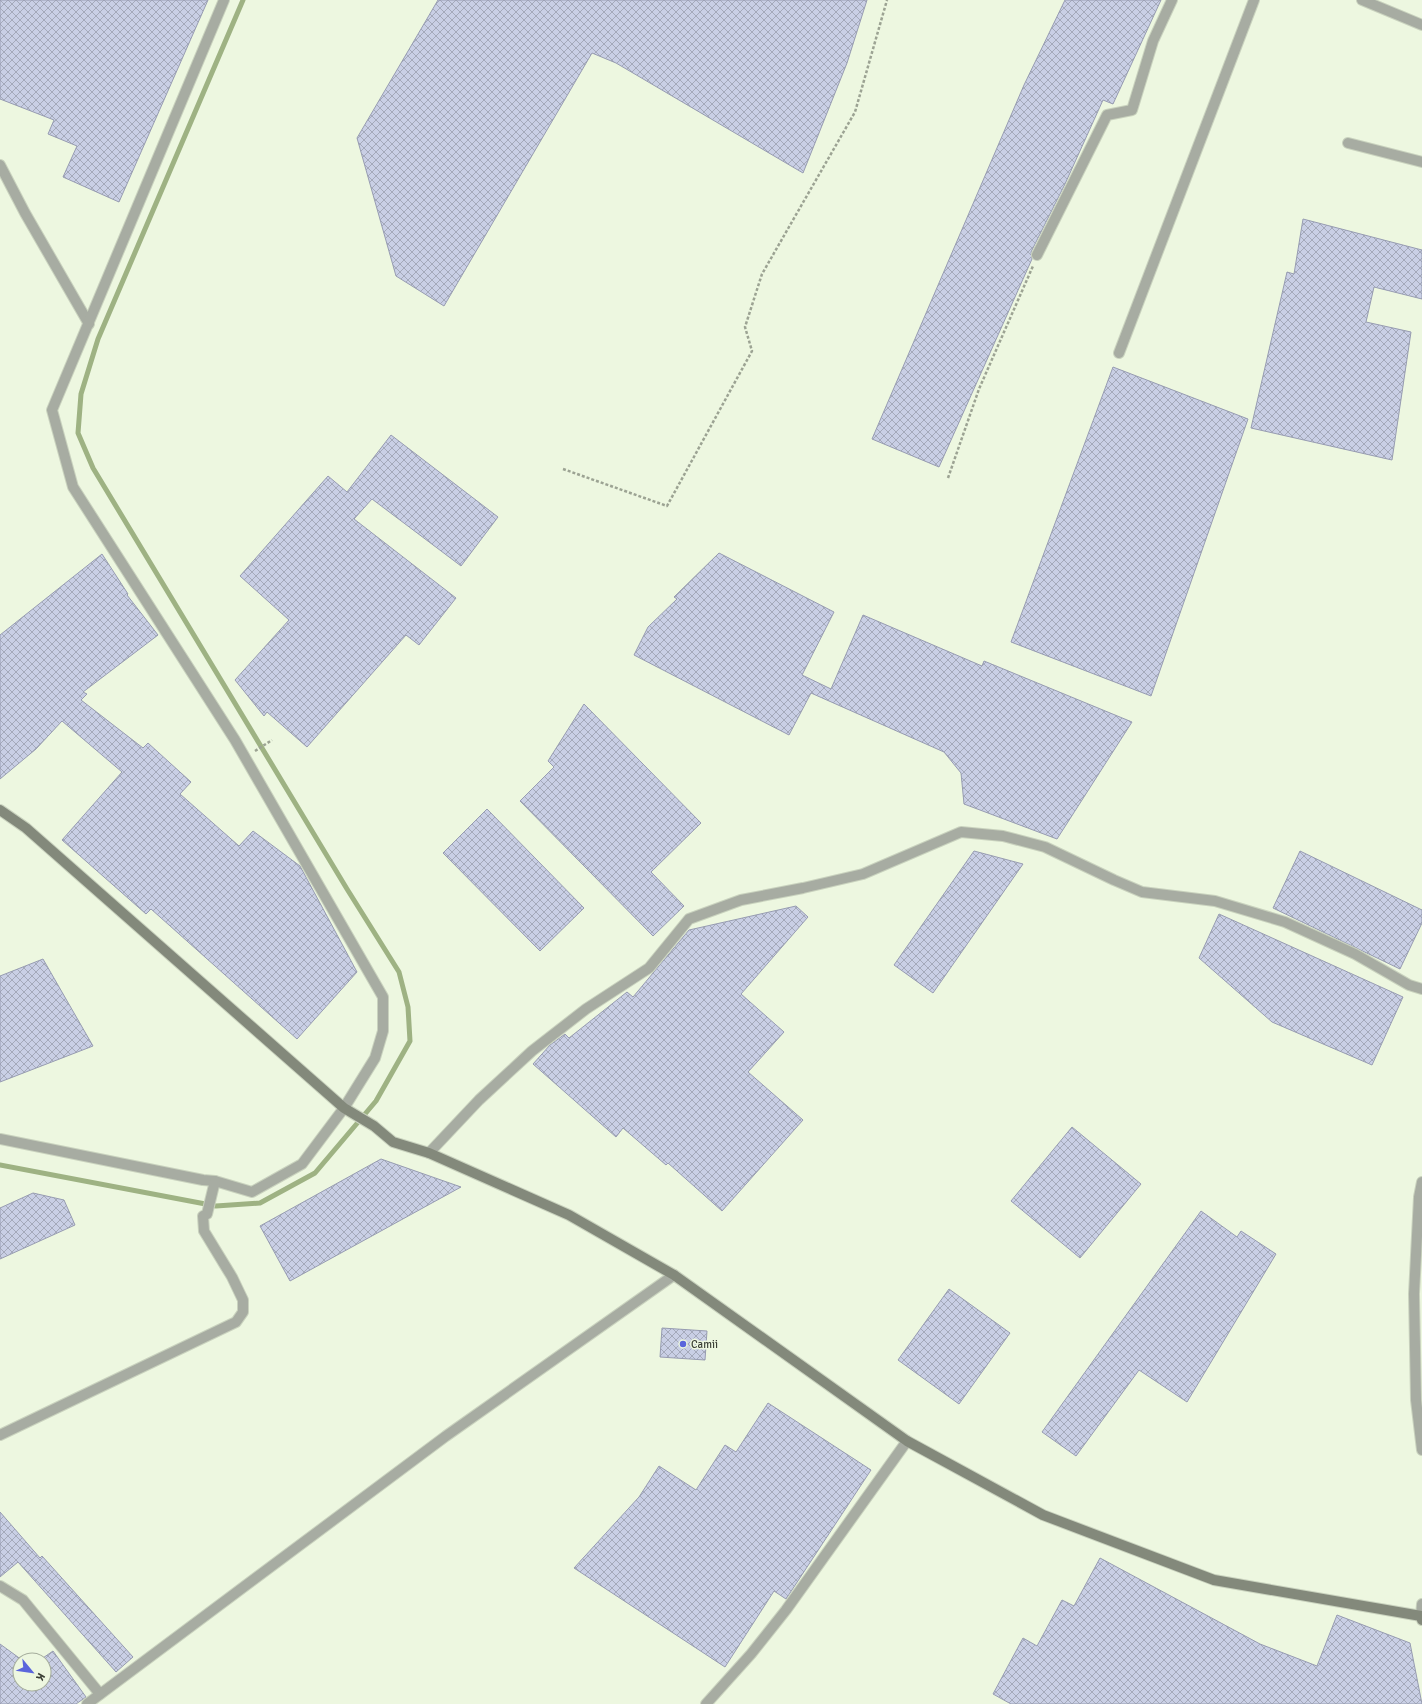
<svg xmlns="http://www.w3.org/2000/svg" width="1422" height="1704" font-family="Signika,sans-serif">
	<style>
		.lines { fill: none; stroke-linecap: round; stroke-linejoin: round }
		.stream { stroke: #9eb283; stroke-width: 5 }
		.building { fill: url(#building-cross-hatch); stroke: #979cb1 }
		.lane-casing { stroke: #c9d2be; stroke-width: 12 }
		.street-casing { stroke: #c9d2be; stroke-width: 12 }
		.secondary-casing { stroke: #c9d2be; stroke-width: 12 }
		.path { stroke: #9ca393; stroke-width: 2.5; stroke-dasharray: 3 2; stroke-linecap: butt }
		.lane { stroke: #a7aca2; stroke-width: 10 }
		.street { stroke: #a7aca2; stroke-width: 10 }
		.secondary { stroke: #83897b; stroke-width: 10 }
		.poi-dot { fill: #5a65dc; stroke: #edf7e0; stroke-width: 1.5 }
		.labels { text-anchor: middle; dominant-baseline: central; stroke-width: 3; stroke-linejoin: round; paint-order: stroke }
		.poi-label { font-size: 11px; fill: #3a3e35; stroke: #edf7e0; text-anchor: start }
	</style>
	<defs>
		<pattern id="building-cross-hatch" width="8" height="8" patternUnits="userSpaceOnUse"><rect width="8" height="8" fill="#c9cfe5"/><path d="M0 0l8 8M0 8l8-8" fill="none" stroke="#a4a9ba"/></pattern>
	</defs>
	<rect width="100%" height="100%" fill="#edf7e0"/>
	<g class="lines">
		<path class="stream" d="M0 1165 216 1206 260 1203 315 1173 376 1101 410 1041 408 1007 399 972 347 889 93 468 78 433 81 394 98 339 243 0"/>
	</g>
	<g class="building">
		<path d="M0 0H208L119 202 63 177 77 146 48 134 54 120 0 99Z"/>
		<path d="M438 0H867L847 63 803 173 616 63 592 53 444 306 396 276 357 138Z"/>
		<path d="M1065 0H1161L1113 104 1103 100 1065 184 1031 252 1032 259 939 467 872 439 1024 85Z"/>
		<path d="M1303 219 1422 250V299L1374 287 1366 322 1411 332 1392 460 1251 428 1287 272 1294 274Z"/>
		<path d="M1113 367 1248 419 1151 696 1011 642Z"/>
		<path d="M391 435 498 517 461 566 372 499 354 519 456 598 419 645 406 635 307 747 267 712 264 716 235 680 289 620 240 576 328 476 347 492Z"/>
		<path d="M719 553 834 612 802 675 831 689 863 615 982 666 984 661 1132 722 1057 839 964 804 961 773 944 752 811 693 789 735 634 655 648 627 677 599 674 597Z"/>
		<path d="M102 554 128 594 127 595 158 635 83 692 87 694 81 700 143 748 148 743 191 782 180 794 239 846 253 831 300 866 357 972 297 1039 151 909 146 914 62 840 122 772 62 721 36 749 0 779V635Z"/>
		<path d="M584 704 701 823 651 872 684 906 653 936 520 801 554 767 548 761Z"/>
		<path d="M487 809 584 908 540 951 443 853Z"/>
		<path d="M974 851 1023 864 933 993 894 965Z"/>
		<path d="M1300 851 1422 910V923L1400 969 1273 908Z"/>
		<path d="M796 906 808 917 741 994 784 1032 748 1072 803 1120 722 1211 668 1163 666 1165 623 1128 616 1137 533 1064 550 1045 565 1034 569 1038 627 992 633 997 689 930Z"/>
		<path d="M1219 914 1403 997 1372 1065 1272 1022 1199 958Z"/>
		<path d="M43 959 93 1046 0 1082V976Z"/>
		<path d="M1072 1127 1141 1184 1080 1258 1011 1201Z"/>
		<path d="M381 1159 461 1187 290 1281 260 1226Z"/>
		<path d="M33 1193 64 1200 75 1225 0 1259V1208Z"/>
		<path d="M1201 1211 1237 1237 1241 1231 1276 1254 1187 1402 1139 1370 1076 1456 1042 1432Z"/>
		<path d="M949 1289 1010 1333 959 1404 898 1360Z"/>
		<path d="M662 1328 707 1331 705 1360 660 1357Z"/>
		<path d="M768 1403 871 1470 786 1599 774 1591 725 1667 574 1568 639 1497 659 1466 696 1490 725 1445 736 1452Z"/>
		<path d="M0 1512 40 1558 42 1556 133 1657 116 1672 18 1562 0 1577Z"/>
		<path d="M1100 1558 1260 1644 1317 1666 1337 1615 1410 1643 1422 1704H1011L993 1694 1023 1638 1037 1646 1062 1600 1074 1606Z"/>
		<path d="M0 1644 22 1660H20V1684H44V1660H40L53 1651 86 1697 76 1704H0Z"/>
	</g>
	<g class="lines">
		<g class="lane-casing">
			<g id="lane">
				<path d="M1362 0 1422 25"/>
				<path d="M1348 143 1422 162"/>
				<path d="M1037 255 1107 115 1132 110 1153 41 1172 0"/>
				<path d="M1119 353 1254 0"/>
			</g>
		</g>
		<g class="street-casing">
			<g id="street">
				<path d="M0 165 25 213 89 324"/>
				<path d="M0 1139 203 1180 215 1181 252 1192 302 1164 344 1108 375 1058 383 1031V997L235 740 73 487 52 410 224 0"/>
				<path d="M429 1153 479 1100 532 1051 586 1009 649 968 689 919 741 900 803 888 863 874 961 832 1003 836 1045 847 1114 880 1142 892 1215 901 1285 922 1355 954 1409 985 1422 989"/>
				<path d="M1422 1182 1419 1197 1414 1294 1416 1400 1422 1450"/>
				<path d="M0 1435 236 1322 243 1312V1300L232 1277 204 1231 203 1216 207 1214 215 1181"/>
				<path d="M0 1586 23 1600 100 1694"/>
				<path d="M1421 1616 1422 1604"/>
				<path d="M87 1704 446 1436 674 1275"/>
				<path d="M706 1704 751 1654 786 1610 907 1441"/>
			</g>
		</g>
		<g class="secondary-casing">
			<path id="secondary" d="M0 810 26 828 344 1108 374 1126 393 1142 429 1153 569 1215 674 1275 907 1441 1043 1515 1214 1580 1421 1616 1422 1620"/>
		</g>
		<g class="path">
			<path d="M563 469 667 506 752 351 745 327 762 274 855 112 887 0"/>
			<path d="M948 478 979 389 1033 266"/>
			<path d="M255 751 272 740"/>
		</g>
		<use href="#lane" class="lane"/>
		<use href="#street" class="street"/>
		<use href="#secondary" class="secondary"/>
	</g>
	<circle class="poi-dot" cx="683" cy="1344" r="4"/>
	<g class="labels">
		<g class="poi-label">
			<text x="691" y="1344">Camii</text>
		</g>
	</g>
	<g transform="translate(32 1672) rotate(119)"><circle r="19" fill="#edf7e0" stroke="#a5ad9c"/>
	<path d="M0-3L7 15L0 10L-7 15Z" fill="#5a65dc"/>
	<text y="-6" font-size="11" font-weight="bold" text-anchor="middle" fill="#3a3e35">K</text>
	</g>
</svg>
